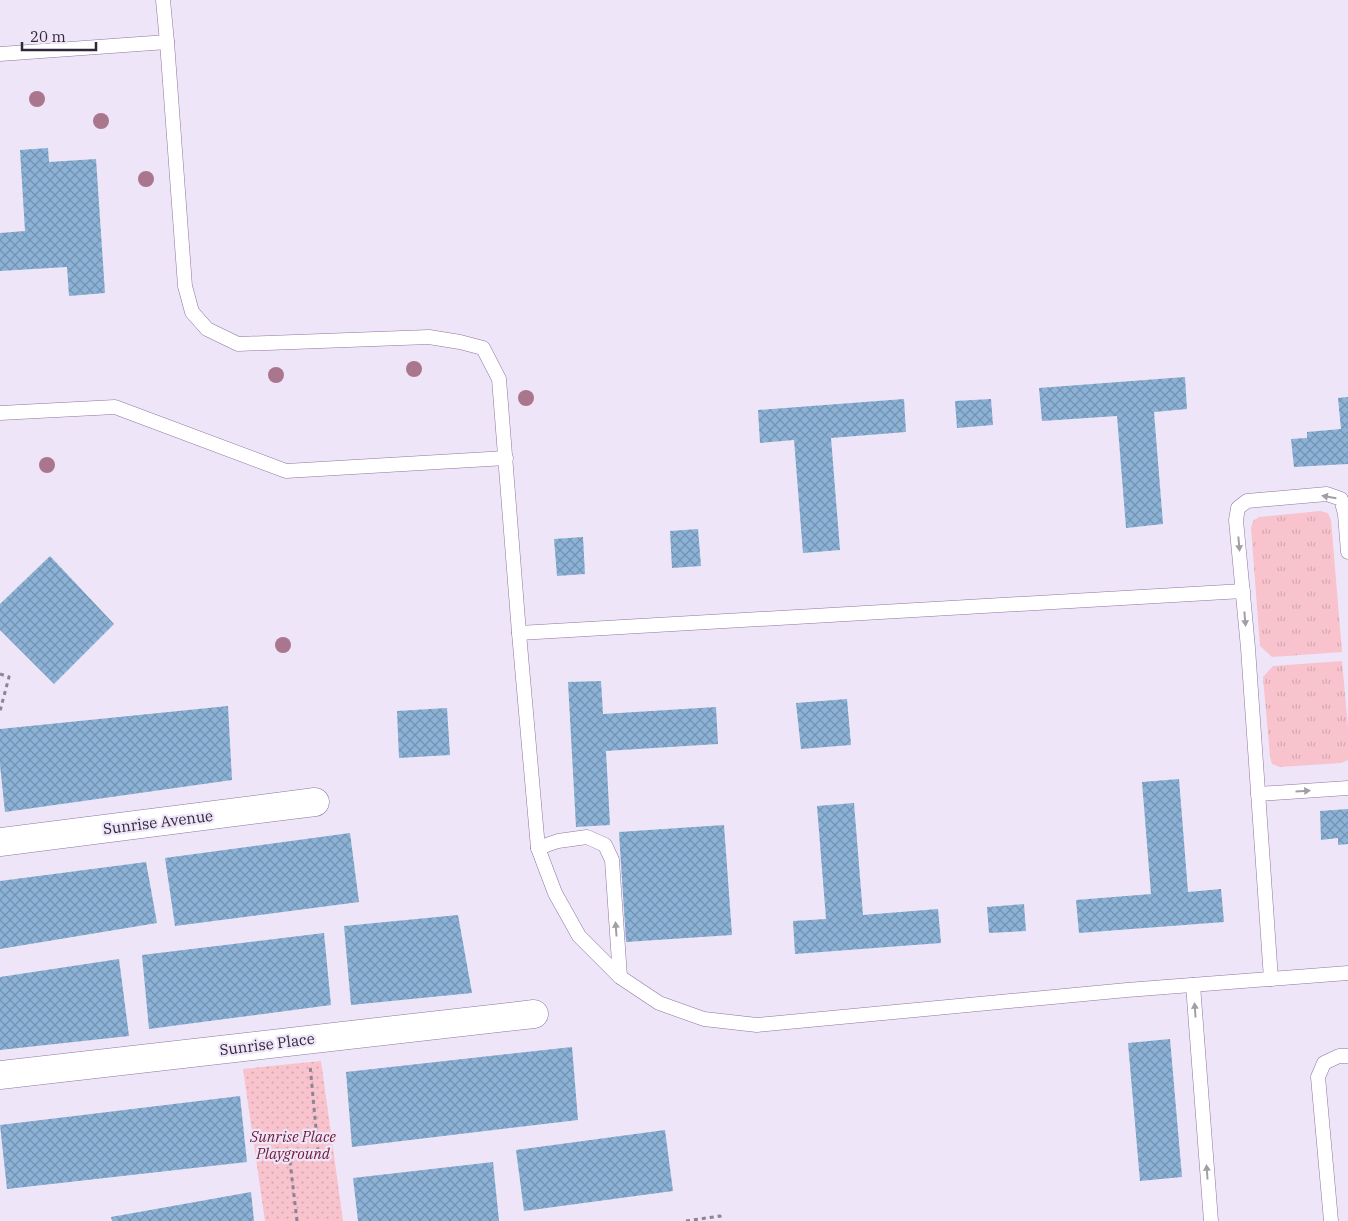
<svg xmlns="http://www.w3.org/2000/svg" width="1348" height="1221" font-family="'IBM Plex Serif',serif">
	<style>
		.grass { fill: url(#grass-tufts) }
		.park { fill: url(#park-dots) }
		.building { fill: url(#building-cross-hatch) }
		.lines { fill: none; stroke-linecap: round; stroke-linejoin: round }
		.lane-casing { stroke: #8b77a1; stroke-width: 15 }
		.street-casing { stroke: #8b77a1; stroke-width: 29 }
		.path { stroke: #8c8395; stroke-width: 3; stroke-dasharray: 4 4; stroke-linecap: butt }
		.lane { stroke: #fff; stroke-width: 14 }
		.street { stroke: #fff; stroke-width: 28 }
		.tree { fill: #aa768d }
		.oneway { fill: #a29ea6 }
		.labels { text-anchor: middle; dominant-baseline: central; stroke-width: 4.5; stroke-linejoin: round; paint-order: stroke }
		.street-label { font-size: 15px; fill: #302839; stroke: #eee5f8 }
		.park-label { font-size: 15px; font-style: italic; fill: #721b36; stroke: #eee5f8 }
	</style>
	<defs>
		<pattern id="grass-tufts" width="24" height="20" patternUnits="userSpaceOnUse" patternTransform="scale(1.25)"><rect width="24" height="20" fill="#f8c3cc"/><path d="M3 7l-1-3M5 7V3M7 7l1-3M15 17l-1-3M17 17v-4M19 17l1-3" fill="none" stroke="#d5a8b0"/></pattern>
		<pattern id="park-dots" width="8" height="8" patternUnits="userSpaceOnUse" patternTransform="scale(1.25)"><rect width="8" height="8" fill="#f8c3cc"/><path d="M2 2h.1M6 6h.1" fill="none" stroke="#d5a8b0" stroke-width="1.8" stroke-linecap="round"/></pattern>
		<pattern id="building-cross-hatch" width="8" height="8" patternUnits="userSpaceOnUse" patternTransform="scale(1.25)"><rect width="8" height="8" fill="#8cb3d7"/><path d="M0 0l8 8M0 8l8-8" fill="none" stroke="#7392af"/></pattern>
	</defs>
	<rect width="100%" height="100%" fill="#eee5f8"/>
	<g class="grass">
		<path d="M1320 511 1328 513 1331 520 1342 652 1272 657 1260 646 1251 528 1253 521 1259 517Z"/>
		<path d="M1342 661 1348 728V760L1341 763 1280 767 1272 764 1270 757 1263 677 1273 666Z"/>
	</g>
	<path class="park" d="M321 1061 343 1221H265L243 1069Z"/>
	<g class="building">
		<path d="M48 148 49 162 96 159 105 293 69 296 67 267 0 271V233L25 231 20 150Z"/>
		<path d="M1185 377 1187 409 1154 412 1163 524 1126 528 1117 416 1042 421 1039 388Z"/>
		<path d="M1348 397V464L1294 467 1291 439 1307 438V432L1341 429 1338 398Z"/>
		<path d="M904 399 906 432 831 438 840 550 803 553 794 440 760 443 758 410Z"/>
		<path d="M991 399 993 425 957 428 955 401Z"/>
		<path d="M698 529 701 566 672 568 670 531Z"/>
		<path d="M583 537 585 574 557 576 554 539Z"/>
		<path d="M50 556 114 624 54 684 0 630V604Z"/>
		<path d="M601 681 603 714 716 707 718 744 606 751 610 825 576 827 568 682Z"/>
		<path d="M847 699 851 745 801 749 796 703Z"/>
		<path d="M228 706 232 780 5 812 0 765V729Z"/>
		<path d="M447 708 450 755 399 758 397 711Z"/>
		<path d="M1179 779 1188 892 1221 889 1224 922 1079 933 1076 900 1151 894 1142 782Z"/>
		<path d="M854 803 863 915 938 909 941 943 795 954 793 921 826 919 817 806Z"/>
		<path d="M1348 809V844L1338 845V838L1321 840 1320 811Z"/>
		<path d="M724 825 732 935 626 942 619 832Z"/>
		<path d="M350 833 359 902 175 926 165 858Z"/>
		<path d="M146 862 157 923 0 949V881Z"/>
		<path d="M1024 904 1026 931 989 933 987 907Z"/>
		<path d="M458 915 472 993 351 1005 344 926Z"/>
		<path d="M324 933 331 1005 149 1029 142 955Z"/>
		<path d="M119 959 129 1036 0 1050V977Z"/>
		<path d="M1170 1039 1182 1177 1140 1181 1128 1043Z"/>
		<path d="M572 1047 578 1120 352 1147 346 1072Z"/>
		<path d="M240 1096 247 1162 7 1189 0 1125Z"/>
		<path d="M665 1130 673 1191 524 1211 516 1150Z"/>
		<path d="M493 1162 499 1221H358L353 1178Z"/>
		<path d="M251 1192 254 1221H112L111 1217Z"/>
	</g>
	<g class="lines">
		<g class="lane-casing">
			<g id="lane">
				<path d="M163 0 167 42 185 286 192 312 207 329 238 344 429 337 460 342 483 348 499 379 519 633 538 848 555 893 579 936 620 977 659 1003 704 1019 757 1025 1127 990 1348 973"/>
				<path d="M0 54 167 42"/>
				<path d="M0 413 115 407 286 471 506 458"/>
				<path d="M519 633 1243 591"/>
				<path d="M1258 794 1348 788"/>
				<path d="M538 848 558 841 587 837 605 845 612 860 620 977"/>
				<path d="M1271 979 1248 648 1236 520 1238 508 1247 501 1327 494 1341 499 1345 514 1348 552"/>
				<path d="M1193 985 1211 1221"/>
				<path d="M1331 1221 1318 1077 1324 1063 1339 1056H1348"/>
			</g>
		</g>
		<g class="street-casing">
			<g id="street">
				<path d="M0 842 315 802"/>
				<path d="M0 1075 534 1014"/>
			</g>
		</g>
		<g class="path">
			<path d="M0 674 9 677 0 711"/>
			<path d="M297 1221 289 1153 318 1150 310 1065"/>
			<path d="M686 1221 720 1216 721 1221"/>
		</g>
		<use href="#lane" class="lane"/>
		<use href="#street" class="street"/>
	</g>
	<g class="tree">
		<circle cx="37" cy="99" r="8"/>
		<circle cx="101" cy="121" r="8"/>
		<circle cx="146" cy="179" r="8"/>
		<circle cx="414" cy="369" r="8"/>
		<circle cx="276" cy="375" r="8"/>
		<circle cx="526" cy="398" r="8"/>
		<circle cx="47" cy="465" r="8"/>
		<circle cx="283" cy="645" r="8"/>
	</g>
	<defs><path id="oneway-solid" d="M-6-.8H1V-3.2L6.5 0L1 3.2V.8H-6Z" transform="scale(1.25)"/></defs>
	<g class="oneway">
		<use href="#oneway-solid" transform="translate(1329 497) rotate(-170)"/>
		<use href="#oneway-solid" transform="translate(1239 544) rotate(85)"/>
		<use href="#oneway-solid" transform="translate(1245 619) rotate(85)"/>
		<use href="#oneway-solid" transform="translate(1303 791) rotate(-3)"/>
		<use href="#oneway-solid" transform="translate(616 929) rotate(-94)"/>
		<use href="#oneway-solid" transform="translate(1195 1010) rotate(-94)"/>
		<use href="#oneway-solid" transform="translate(1207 1172) rotate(-94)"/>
	</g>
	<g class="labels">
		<g class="street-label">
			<text transform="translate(158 822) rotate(-7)">Sunrise Avenue</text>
			<text transform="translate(267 1044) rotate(-7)">Sunrise Place</text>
		</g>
		<g class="park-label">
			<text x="293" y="1136">Sunrise Place<tspan x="293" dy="17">Playground</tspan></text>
		</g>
	</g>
	<path d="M22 42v8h74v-8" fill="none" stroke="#302839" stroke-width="2.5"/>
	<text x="30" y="42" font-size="15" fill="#302839" stroke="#eee5f8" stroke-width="4" paint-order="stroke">20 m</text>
</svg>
